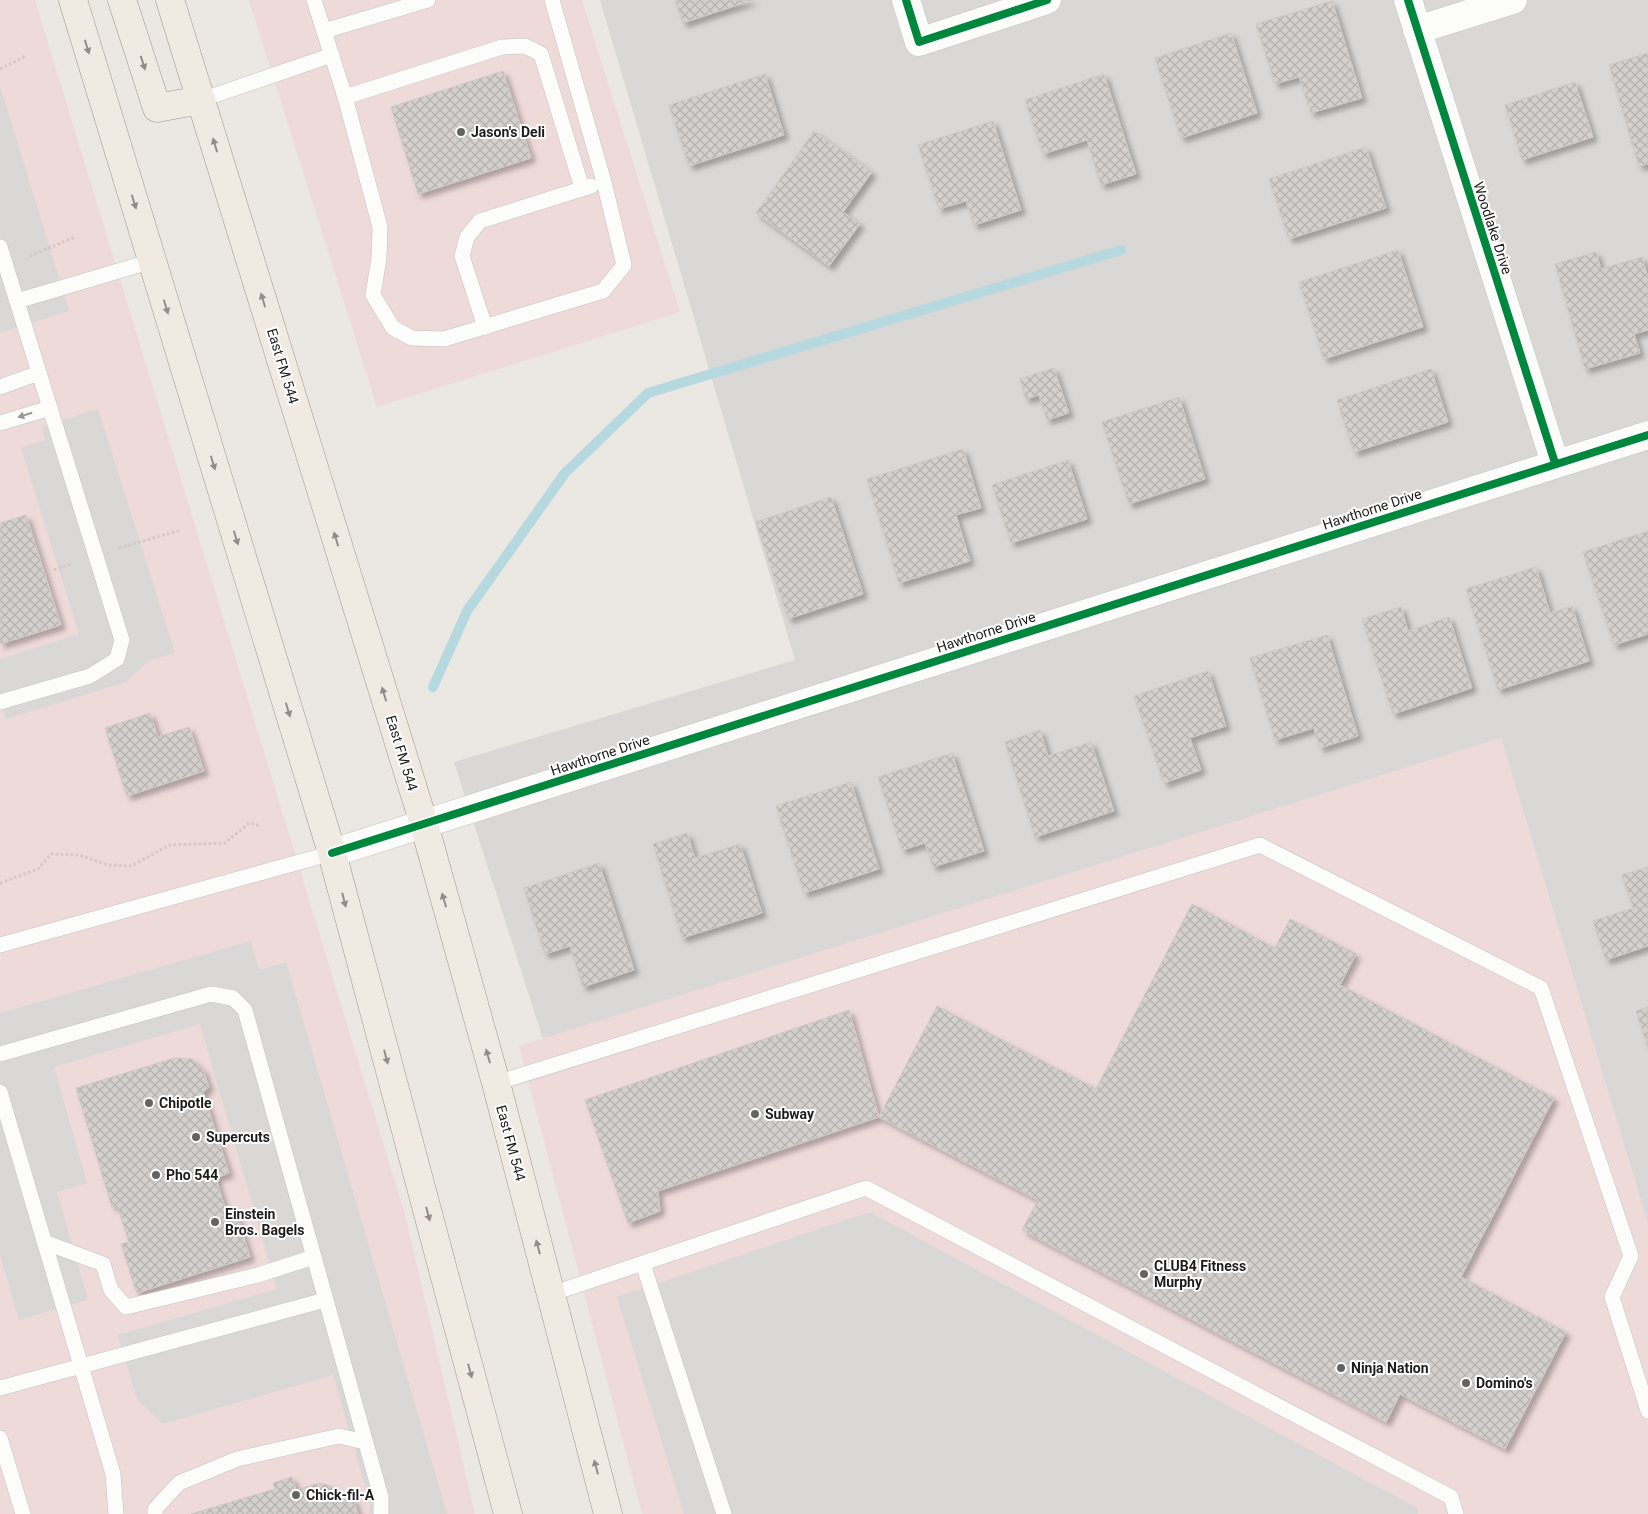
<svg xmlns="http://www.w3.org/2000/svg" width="1648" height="1514" font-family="Roboto,sans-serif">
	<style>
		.residential { fill: #dad8d6 }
		.commercial { fill: #eedad9 }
		.religious { fill: #d9d8d6 }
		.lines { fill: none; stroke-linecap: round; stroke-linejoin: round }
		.stream { stroke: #b6d9e0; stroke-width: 10 }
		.building { fill: url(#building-cross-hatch); stroke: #cec9c5; filter: url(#shadow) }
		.lane-casing { stroke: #c3c2c0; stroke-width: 16 }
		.street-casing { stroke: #c3c2c0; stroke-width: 29 }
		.primary-casing { stroke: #a19481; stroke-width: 29 }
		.path { stroke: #d7c6c3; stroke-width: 3; stroke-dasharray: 2.5 2.5; stroke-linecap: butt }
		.lane { stroke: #fcfcfb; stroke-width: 15 }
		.street { stroke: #fcfcfb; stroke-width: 28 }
		.primary { stroke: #f0eae3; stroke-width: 28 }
		.cycleway-casing { stroke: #fff; stroke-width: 11 }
		.cycleway { stroke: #00873e; stroke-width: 8 }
		.oneway { fill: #918d89 }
		.oneway2 { fill: #979797 }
		.poi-dot { fill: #646362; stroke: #fff; stroke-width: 2 }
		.labels { text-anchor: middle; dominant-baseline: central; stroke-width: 4; stroke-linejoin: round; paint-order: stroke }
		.poi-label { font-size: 14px; font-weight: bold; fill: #1c1c1c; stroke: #fff; text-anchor: start }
		.street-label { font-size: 14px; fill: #1c1c1c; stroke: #fff }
	</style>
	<defs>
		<pattern id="building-cross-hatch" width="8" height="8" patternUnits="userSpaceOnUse" patternTransform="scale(1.25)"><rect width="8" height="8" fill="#d3d0cd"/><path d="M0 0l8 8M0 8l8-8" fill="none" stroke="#b5b2af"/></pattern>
		<filter id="shadow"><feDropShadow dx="4.5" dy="4.5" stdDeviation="2.5" flood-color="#0004"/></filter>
	</defs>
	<rect width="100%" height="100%" fill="#ebe8e4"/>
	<path class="residential" d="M600 0H1648V1224L1501 738 543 1039 454 762 795 660Z"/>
	<g class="commercial">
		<path d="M0 0H35L406 1218 475 1514H0Z"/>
		<path d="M249 0H582L680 312 377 407Z"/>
		<path d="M1501 738 1648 1224V1514H642L519 1046Z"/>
	</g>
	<g class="religious">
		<path d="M0 86 69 311 0 333Z"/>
		<path d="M98 409 175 653 148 661 126 682 6 719 0 700V659L79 634 21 448 45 440 42 427Z"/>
		<path d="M251 941 259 970 286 962 447 1514H369L370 1503 333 1375 163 1424 137 1399 118 1335 277 1289 200 1024 54 1067 87 1183 57 1192 88 1300 19 1320 0 1255V1013Z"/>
		<path d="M870 1212 1417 1508 1418 1514H684L617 1297Z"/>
	</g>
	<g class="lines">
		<path class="stream" d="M433 687 467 611 565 473 648 393 1121 250"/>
	</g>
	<g class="building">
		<path d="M675 0H753L683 23Z"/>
		<path d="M1332 1 1362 98 1311 113 1299 77 1275 84 1256 24Z"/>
		<path d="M1231 33 1257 113 1181 138 1155 58Z"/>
		<path d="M1648 53V164L1639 166 1609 65Z"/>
		<path d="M503 71 531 158 418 194 391 107Z"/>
		<path d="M765 74 784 135 689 166 669 105Z"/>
		<path d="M1104 74 1136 174 1101 185 1087 140 1043 154 1025 100Z"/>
		<path d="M1575 82 1593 137 1522 160 1505 105Z"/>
		<path d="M993 121 1021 210 974 225 966 201 939 209 918 145Z"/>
		<path d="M814 131 872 172 843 212 860 224 829 266 756 213Z"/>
		<path d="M1366 147 1386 208 1289 239 1269 179Z"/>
		<path d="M1398 250 1423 327 1324 359 1299 282Z"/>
		<path d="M1596 252 1601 269 1642 257 1648 278V330L1634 334 1640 353 1585 369 1555 264Z"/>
		<path d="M1054 368 1069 413 1047 420 1039 395 1026 399 1020 379Z"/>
		<path d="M1431 369 1448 422 1354 452 1337 400Z"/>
		<path d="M1179 397 1205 479 1129 504 1102 422Z"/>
		<path d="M963 449 981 508 956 515 970 561 899 583 867 479Z"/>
		<path d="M1068 460 1087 519 1011 543 992 485Z"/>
		<path d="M831 497 863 594 788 619 756 522Z"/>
		<path d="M26 515 61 625 0 644V523Z"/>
		<path d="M1648 531V634L1614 645 1583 552Z"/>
		<path d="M1536 567 1550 613 1572 606 1589 661 1498 690 1466 589Z"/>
		<path d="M1401 607 1408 631 1449 617 1472 688 1393 714 1362 619Z"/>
		<path d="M1327 635 1358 736 1320 748 1314 728 1275 740 1250 658Z"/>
		<path d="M1208 671 1226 726 1190 738 1201 770 1164 783 1134 696Z"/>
		<path d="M150 713 158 737 189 727 204 771 127 796 105 728Z"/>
		<path d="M1040 730 1048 756 1091 742 1114 811 1035 837 1005 742Z"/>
		<path d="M952 753 984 851 933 867 925 843 902 850 878 777Z"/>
		<path d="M851 782 879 869 804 893 776 806Z"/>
		<path d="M687 833 695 858 740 844 762 913 682 938 653 844Z"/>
		<path d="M599 863 634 970 583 987 570 946 545 954 524 888Z"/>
		<path d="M1648 867V946L1606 960 1593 921 1633 908 1622 875Z"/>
		<path d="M1192 904 1275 948 1290 919 1356 954 1340 985 1554 1098 1461 1277 1566 1332 1505 1449 1400 1394 1386 1422 1022 1230 1038 1200 879 1117 937 1006 1096 1089Z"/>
		<path d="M1648 1007V1048L1636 1011Z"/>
		<path d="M849 1010 879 1117 658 1191 660 1211 628 1223 585 1100Z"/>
		<path d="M175 1058 192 1059 203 1070 209 1087 203 1092 229 1173 216 1178 228 1218 237 1215 250 1257 137 1293 121 1244 129 1242 117 1205 112 1207 76 1088Z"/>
		<path d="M292 1477 296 1490 319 1483 331 1486 338 1493 340 1502 353 1498 358 1514H191L275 1489 273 1483Z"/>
	</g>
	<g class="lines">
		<g class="lane-casing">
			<g id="lane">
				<path d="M314 0 345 97 380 227 379 258 373 295 393 328 412 338 444 339 603 291 624 265 604 182 552 0"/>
				<path d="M324 31 428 0"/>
				<path d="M345 97 502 47 525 46 541 54 582 188"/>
				<path d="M201 100 332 55"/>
				<path d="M0 247 122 640 117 659 90 676 0 702"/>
				<path d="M17 301 152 261"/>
				<path d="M485 327 462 256 467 237 480 221 591 186"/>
				<path d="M0 387 39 373"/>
				<path d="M0 423 50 408"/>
				<path d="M0 945 332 853"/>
				<path d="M0 1054 211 994 233 998 245 1010 381 1497V1514"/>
				<path d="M496 1083 1260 845 1541 988 1631 1256 1612 1297 1648 1411"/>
				<path d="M0 1092 113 1474 116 1514"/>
				<path d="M44 1242 103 1264 111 1290 126 1307 258 1275 314 1257"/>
				<path d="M643 1264 724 1514"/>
				<path d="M551 1294 866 1188 1451 1497 1456 1514"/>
				<path d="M0 1388 325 1300"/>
				<path d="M0 1438 23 1514"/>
				<path d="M155 1514V1509L179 1483 237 1459 339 1436 365 1442"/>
			</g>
		</g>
		<g class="street-casing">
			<g id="street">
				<path d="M906 0 919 42 1047 0"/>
				<path d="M1408 0 1555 463"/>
				<path d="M1417 30 1513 0"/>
				<path d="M332 853 1648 435"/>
			</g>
		</g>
		<g class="primary-casing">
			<g id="primary">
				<path d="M73 0 332 853 508 1514"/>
				<path d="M122 0 157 108 201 100"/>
				<path d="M170 0 424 824 496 1083 608 1514"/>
			</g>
		</g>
		<g class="path">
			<path d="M0 69 26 56"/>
			<path d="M30 256 75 237"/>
			<path d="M119 548 181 530"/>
			<path d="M54 570 73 563"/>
			<path d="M0 883 38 869 51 854 79 855 108 865 131 866 170 845 225 843 249 823 261 826"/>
		</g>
		<use href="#lane" class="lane"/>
		<use href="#street" class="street"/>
		<use href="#primary" class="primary"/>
		<g class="cycleway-casing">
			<g id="cycleway">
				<path d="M906 0 919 42 1047 0"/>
				<path d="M1408 0 1555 463"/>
				<path d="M332 853 1648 435"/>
			</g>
		</g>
		<use href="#cycleway" class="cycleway"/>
	</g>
	<defs><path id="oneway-solid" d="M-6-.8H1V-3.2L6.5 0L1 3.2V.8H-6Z" transform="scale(1.25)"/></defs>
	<g class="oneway">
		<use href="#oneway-solid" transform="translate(87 47) rotate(73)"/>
		<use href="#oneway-solid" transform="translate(143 63) rotate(72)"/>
		<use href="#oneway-solid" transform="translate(215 145) rotate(-107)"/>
		<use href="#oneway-solid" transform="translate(134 202) rotate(73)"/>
		<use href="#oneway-solid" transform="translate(263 300) rotate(-107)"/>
		<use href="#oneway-solid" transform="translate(166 307) rotate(73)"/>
		<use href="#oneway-solid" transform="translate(213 463) rotate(73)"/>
		<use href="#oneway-solid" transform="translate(236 538) rotate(73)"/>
		<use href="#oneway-solid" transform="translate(336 539) rotate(-107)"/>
		<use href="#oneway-solid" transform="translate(384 694) rotate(-107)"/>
		<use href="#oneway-solid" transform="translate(288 710) rotate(73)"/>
		<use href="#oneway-solid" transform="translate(344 900) rotate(76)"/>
		<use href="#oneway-solid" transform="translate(444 900) rotate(-106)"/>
		<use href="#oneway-solid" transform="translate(488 1056) rotate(-106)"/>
		<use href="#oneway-solid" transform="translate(386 1057) rotate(75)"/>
		<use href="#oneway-solid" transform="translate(428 1214) rotate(75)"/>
		<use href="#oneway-solid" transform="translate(538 1247) rotate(-105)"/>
		<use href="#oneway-solid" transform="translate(470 1371) rotate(75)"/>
		<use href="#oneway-solid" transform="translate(596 1467) rotate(-105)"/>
	</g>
	<use class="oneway2" href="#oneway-solid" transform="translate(25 415) rotate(163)"/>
	<g class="poi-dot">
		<circle cx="461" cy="132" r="5"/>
		<circle cx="149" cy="1103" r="5"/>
		<circle cx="755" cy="1114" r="5"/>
		<circle cx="196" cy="1137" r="5"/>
		<circle cx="156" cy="1175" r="5"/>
		<circle cx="215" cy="1222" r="5"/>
		<circle cx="1144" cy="1274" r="5"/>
		<circle cx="1341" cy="1368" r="5"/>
		<circle cx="1466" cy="1383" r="5"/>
		<circle cx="296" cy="1495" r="5"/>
	</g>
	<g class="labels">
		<g class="poi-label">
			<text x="471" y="132">Jason's Deli</text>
			<text x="159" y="1103">Chipotle</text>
			<text x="765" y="1114">Subway</text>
			<text x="206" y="1137">Supercuts</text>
			<text x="166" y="1175">Pho 544</text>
			<text x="225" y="1214">Einstein<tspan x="225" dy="16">Bros. Bagels</tspan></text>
			<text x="1154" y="1266">CLUB4 Fitness<tspan x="1154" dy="16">Murphy</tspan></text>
			<text x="1351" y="1368">Ninja Nation</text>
			<text x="1476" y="1383">Domino's</text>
			<text x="306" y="1495">Chick-fil-A</text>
		</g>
		<g class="street-label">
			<text transform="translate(1493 228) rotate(72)">Woodlake Drive</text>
			<text transform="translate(283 366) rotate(73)">East FM 544</text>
			<text transform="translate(1372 509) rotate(-18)">Hawthorne Drive</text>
			<text transform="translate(986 632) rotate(-18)">Hawthorne Drive</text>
			<text transform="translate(402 753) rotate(73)">East FM 544</text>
			<text transform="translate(600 755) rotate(-18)">Hawthorne Drive</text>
			<text transform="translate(511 1143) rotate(75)">East FM 544</text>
		</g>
	</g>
</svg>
